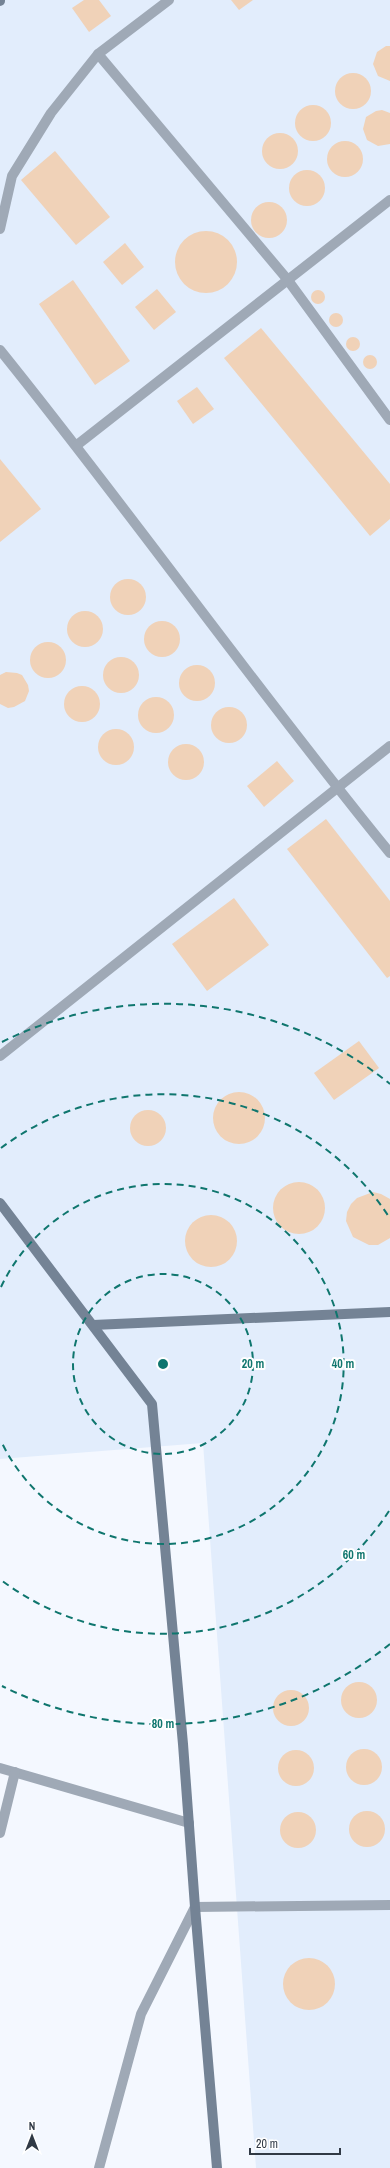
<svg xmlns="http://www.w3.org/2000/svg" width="390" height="2168" font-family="'Archivo Narrow',sans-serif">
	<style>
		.built { fill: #e2edfc }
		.building { fill: #f0d2b8 }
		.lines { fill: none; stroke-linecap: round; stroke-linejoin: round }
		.lane { stroke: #9fa9b6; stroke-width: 10 }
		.street { stroke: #9fa9b6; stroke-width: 10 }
		.secondary { stroke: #748395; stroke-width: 10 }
		.ring { fill: none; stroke: #0f766e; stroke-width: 2; stroke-dasharray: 7 5 }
		.centre { fill: #0f766e; stroke: #fff; stroke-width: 2 }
		.ring-label { font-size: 12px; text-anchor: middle; font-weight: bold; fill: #0f766e; stroke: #fff; stroke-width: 4; stroke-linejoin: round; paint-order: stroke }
	</style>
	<rect width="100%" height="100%" fill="#f4f8ff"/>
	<path class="built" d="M0 0H390V2168H256L203 1443 0 1459Z"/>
	<g class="building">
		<path d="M84 0H99L111 16 89 32 72 8Z"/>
		<path d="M231 0H253L239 10Z"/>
		<path d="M386 46H390V81L378 76 373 64 377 52Z"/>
		<circle cx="353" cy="91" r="18"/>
		<circle cx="313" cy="123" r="18"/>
		<path d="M382 110 390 113V144L378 146 367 140 363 129 366 117 376 111Z"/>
		<circle cx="280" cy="151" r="18"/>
		<circle cx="345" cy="159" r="18"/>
		<path d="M55 151 110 217 76 245 21 180Z"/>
		<circle cx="307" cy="188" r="18"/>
		<circle cx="269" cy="220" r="18"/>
		<circle cx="206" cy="262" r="31"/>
		<path d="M125 243 144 267 122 285 103 262Z"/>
		<path d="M73 280 130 361 95 385 39 304Z"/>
		<path d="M157 289 176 312 154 330 135 307Z"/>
		<circle cx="318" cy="297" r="7"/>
		<circle cx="336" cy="320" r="7"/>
		<path d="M261 328 390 484V519L370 536 224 358Z"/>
		<circle cx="353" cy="344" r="7"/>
		<circle cx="370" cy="362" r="7"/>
		<path d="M197 387 214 409 193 424 177 401Z"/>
		<path d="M0 459 41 509 0 542Z"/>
		<circle cx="128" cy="597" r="18"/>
		<circle cx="85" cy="629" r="18"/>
		<circle cx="162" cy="639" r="18"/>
		<circle cx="48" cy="660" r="18"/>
		<circle cx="121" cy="675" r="18"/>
		<circle cx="197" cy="683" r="18"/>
		<path d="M6 672 17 673 22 675 28 685 29 691 25 701 14 707 8 708 0 704V675Z"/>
		<circle cx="82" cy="704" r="18"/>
		<circle cx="156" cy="715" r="18"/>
		<circle cx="229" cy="725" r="18"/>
		<circle cx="116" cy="747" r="18"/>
		<circle cx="186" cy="762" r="18"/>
		<path d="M277 761 294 781 264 807 247 786Z"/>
		<path d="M326 819 390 901V976L387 978 287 849Z"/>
		<path d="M234 898 269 945 207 991 172 944Z"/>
		<path d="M359 1041 379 1068 334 1100 314 1073Z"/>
		<circle cx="239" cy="1118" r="26"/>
		<circle cx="148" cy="1128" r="18"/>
		<circle cx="299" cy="1208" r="26"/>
		<path d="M373 1192 381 1194 390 1199V1238L378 1245H369L353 1237 346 1221 347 1212 351 1204 357 1198Z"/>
		<circle cx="211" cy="1241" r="26"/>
		<circle cx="359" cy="1700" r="18"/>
		<circle cx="291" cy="1708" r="18"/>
		<circle cx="364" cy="1767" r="18"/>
		<circle cx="296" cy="1768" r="18"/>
		<circle cx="367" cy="1829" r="18"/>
		<circle cx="298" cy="1830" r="18"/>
		<circle cx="309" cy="1984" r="26"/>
	</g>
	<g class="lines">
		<g class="lane">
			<path d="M98 54 287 279 390 420"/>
			<path d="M0 229 12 176 51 113 98 54 169 0"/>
			<path d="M0 350C133 515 256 689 390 853"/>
			<path d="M77 445 390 200"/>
			<path d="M195 1907 390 1905"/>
		</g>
		<g class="street">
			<path d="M0 1056 390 746"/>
			<path d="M0 1768 189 1823"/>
			<path d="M0 1833 15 1772"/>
			<path d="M99 2168 141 2014 195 1907"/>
		</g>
		<g class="secondary">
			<path d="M0 1V0"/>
			<path d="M0 1203 152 1404 183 1744 195 1907 217 2168"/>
			<path d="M93 1325 390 1312"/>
		</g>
	</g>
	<g class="ring">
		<circle cx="163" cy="1364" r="90"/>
		<path d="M1 1287A180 180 0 1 1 1 1441"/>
		<path d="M389 1511A270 270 0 0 1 1 1580M1 1148A270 270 0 0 1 389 1217"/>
		<path d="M390 1644A360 360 0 0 1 2 1686M2 1042A360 360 0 0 1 390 1084"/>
	</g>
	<circle cx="163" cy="1364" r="6" class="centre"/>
	<g class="ring-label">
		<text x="253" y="1368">20 m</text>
		<text x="343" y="1368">40 m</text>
		<text x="354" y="1559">60 m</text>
		<text x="163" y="1728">80 m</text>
	</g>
	<g transform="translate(32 2136)" stroke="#ffffff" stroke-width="3" paint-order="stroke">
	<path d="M0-3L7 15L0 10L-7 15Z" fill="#303945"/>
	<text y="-6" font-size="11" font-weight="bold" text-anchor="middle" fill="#303945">N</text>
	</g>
	<path d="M250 2148v6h90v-6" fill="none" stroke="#303945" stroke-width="2"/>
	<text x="256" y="2148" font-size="12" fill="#303945" stroke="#ffffff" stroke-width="3" paint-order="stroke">20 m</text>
</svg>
